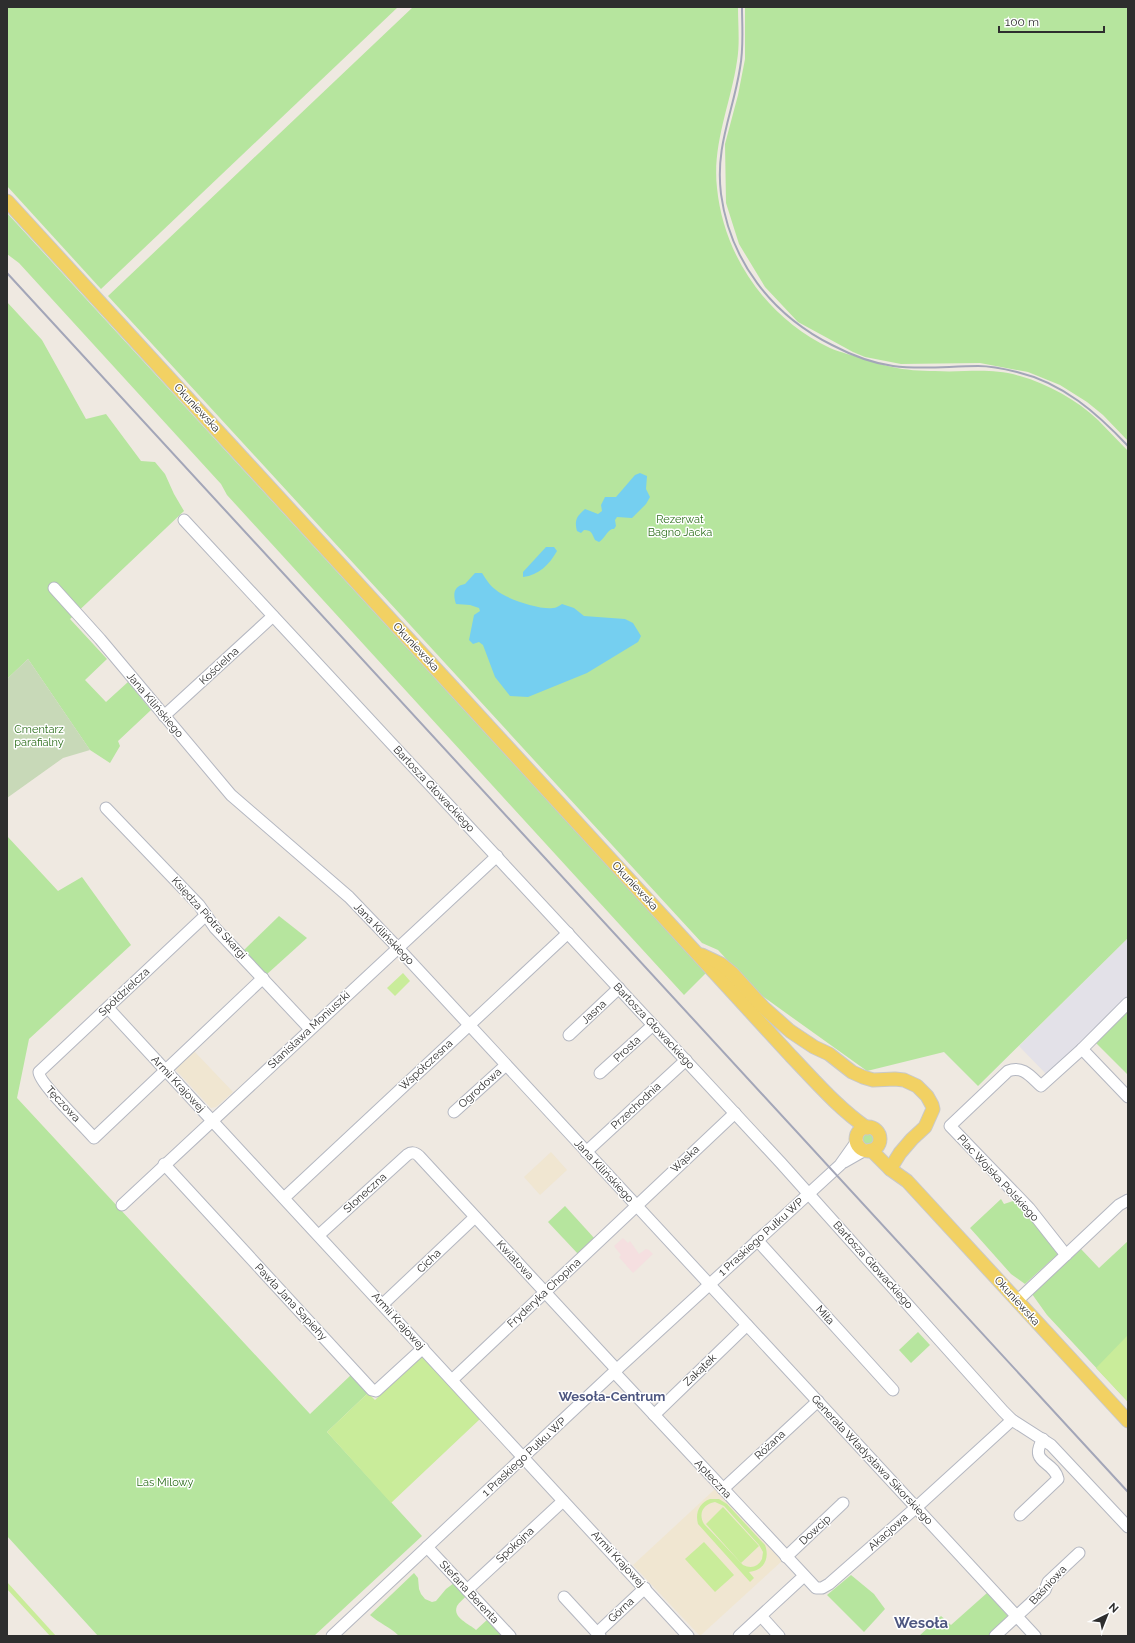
<svg xmlns="http://www.w3.org/2000/svg" width="1135" height="1643" font-family="Raleway,sans-serif">
	<style>
		.industrial { fill: #e3e1e8 }
		.education { fill: #f0e6d1 }
		.medical { fill: #f5dfe0 }
		.green { fill: #b6e59e }
		.cemetery { fill: #c8d9b8 }
		.pitch { fill: #c9ec9a; fill-rule: evenodd }
		.water { fill: #75cff0 }
		.lines { fill: none; stroke-linecap: round; stroke-linejoin: round }
		.minor-casing { stroke: #b4b7c1; stroke-width: 13 }
		.major-casing { stroke: #c9c9c9; stroke-width: 15 }
		.minor { stroke: #fff; stroke-width: 11 }
		.major { stroke: #f2d163; stroke-width: 13 }
		.rail { stroke: #a3a6b8; stroke-width: 2 }
		.labels { text-anchor: middle; dominant-baseline: central; stroke-width: 3; stroke-linejoin: round; paint-order: stroke }
		.street-label { font-size: 11px; fill: #2e2e2e; stroke: #fff }
		.park-label { font-size: 11px; fill: #2c6e1b; stroke: #fff }
		.quarter-label { font-size: 13px; font-weight: bold; fill: #4d5680; stroke: #fff }
		.district-label { font-size: 15px; font-weight: bold; fill: #4d5680; stroke: #fff }
	</style>
	<rect width="100%" height="100%" fill="#efe9e1"/>
	<path class="industrial" d="M1128 938V998L1049 1077 1019 1046Z"/>
	<g class="education">
		<path d="M193 1050 233 1092 216 1107 211 1108 176 1070 177 1064Z"/>
		<path d="M551 1152 567 1170 540 1195 524 1177Z"/>
		<path d="M715 1489 782 1561 700 1636 633 1565Z"/>
	</g>
	<path class="medical" d="M623 1238 628 1243 630 1241 639 1254 646 1249 649 1250 653 1254 633 1273 619 1257 621 1255 614 1246Z"/>
	<g class="green">
		<path d="M7 7H398L101 289 7 186Z"/>
		<path d="M413 7H738C738 25 740 44 737 61 731 103 712 144 717 188 724 257 767 318 830 348 841 353 853 355 864 359 873 361 882 365 892 367 905 370 921 371 935 371 965 373 989 367 1020 376 1048 384 1077 400 1098 420 1108 430 1118 441 1128 451V938L978 1086 944 1052 867 1071 758 993 718 950 702 943 108 296Z"/>
		<path d="M745 7H1128V441L1103 415 1087 402 1060 385 1028 372 980 363 901 364 865 357 853 352 798 322 765 287 739 244 726 203 725 144 738 95 745 59Z"/>
		<path d="M7 213 706 973 684 995 227 495 221 484 19 263 7 254Z"/>
		<path d="M7 302 42 340 86 419 106 414 141 461 155 462 165 474 174 494 184 511 70 619 107 659 85 680 106 702 128 682 151 710 118 741 120 746 110 763 90 750 28 659 7 679Z"/>
		<path d="M7 836 58 891 82 877 131 945 29 1039 17 1098 310 1414 352 1374 368 1393 327 1432 422 1536 314 1636H98L7 1536Z"/>
		<path d="M279 916 307 938 266 975 243 951Z"/>
		<path d="M1128 1008V1075L1094 1041Z"/>
		<circle cx="868" cy="1139" r="7"/>
		<path d="M1001 1199 1004 1204 1013 1201 1015 1204 1018 1203 1059 1253 1025 1284 1011 1274 970 1228Z"/>
		<path d="M565 1206 595 1239 579 1255 548 1222Z"/>
		<path d="M1128 1241V1402L1047 1315 1032 1294 1081 1249 1099 1268Z"/>
		<path d="M918 1332 930 1345 911 1363 899 1350Z"/>
		<path d="M414 1573 418 1578 419 1589 421 1594 425 1599 432 1602 436 1601 446 1589 454 1583 466 1596C464 1599 459 1602 457 1606 452 1618 470 1624 476 1630L488 1619 508 1636H399C390 1627 379 1623 370 1615Z"/>
		<path d="M851 1575 874 1594 885 1609 864 1632 827 1595Z"/>
		<path d="M987 1593 1008 1616V1619L989 1636H919L941 1616 951 1625Z"/>
	</g>
	<path class="cemetery" d="M28 659 90 750 63 758 7 798V679Z"/>
	<g class="pitch">
		<path d="M403 973 410 981 395 996 387 988Z"/>
		<path d="M1128 1335V1402L1096 1368Z"/>
		<path d="M421 1355 480 1419 391 1503 327 1432 368 1393 375 1400Z"/>
		<path d="M710 1499H719L727 1504 765 1545C770 1558 764 1571 749 1572L754 1578 750 1582 698 1524C695 1513 699 1503 710 1499ZM715 1502 724 1506 759 1545 763 1552 762 1559C758 1567 751 1569 743 1565L704 1524C698 1514 703 1504 715 1502Z"/>
		<path d="M723 1507 759 1546 741 1563 706 1524Z"/>
		<path d="M704 1542 734 1575 715 1592 685 1559Z"/>
		<path d="M7 1582 56 1636H50L7 1589Z"/>
	</g>
	<g class="water">
		<path d="M640 473 647 476 646 489 650 497 646 504 632 518 617 517 615 520 616 526 614 529H612C606 532 605 538 599 542L595 540C592 534 592 530 584 530L581 533 577 531C574 520 577 516 585 509L598 514 602 511 601 505 605 497H616L635 475Z"/>
		<path d="M546 547H554L557 551C549 565 539 575 523 577V572Z"/>
		<path d="M475 573H482C486 579 490 586 496 590 506 599 540 610 553 608 556 608 559 606 562 604L574 608 584 616 625 619 633 623 641 636 638 642 587 673 528 697 510 696 495 677 483 645 479 642 473 644 469 640 474 615 480 611 479 608 470 605 456 604C453 595 453 586 465 584Z"/>
	</g>
	<g class="lines">
		<g class="minor-casing">
			<g id="minor">
				<path d="M184 520 781 1163 1003 1411 1012 1420 1051 1445 1128 1527"/>
				<path d="M54 588 100 639 231 795 349 897 398 948 1035 1636"/>
				<path d="M164 716 273 616"/>
				<path d="M106 808 199 905 215 928 310 1029"/>
				<path d="M206 915 39 1072C38 1082 85 1127 94 1138L263 978"/>
				<path d="M108 1008 688 1636"/>
				<path d="M569 1035 619 988"/>
				<path d="M1082 1049 1128 1097"/>
				<path d="M600 1073 653 1025"/>
				<path d="M454 1112 506 1065"/>
				<path d="M586 1152 686 1060"/>
				<path d="M844 1162 865 1150"/>
				<path d="M164 1164 372 1390 376 1391 423 1348"/>
				<path d="M284 1198 568 933"/>
				<path d="M122 1205 497 856"/>
				<path d="M319 1235 407 1155C411 1152 415 1152 419 1156L617 1370"/>
				<path d="M757 1240 893 1390"/>
				<path d="M1066 1255 1029 1208 950 1126 1008 1071C1023 1065 1031 1077 1041 1086L1082 1049 1128 1003"/>
				<path d="M1017 1301 1119 1205 1128 1200"/>
				<path d="M383 1304 475 1217"/>
				<path d="M614 1372 816 1588H822L829 1584 920 1504 1012 1420"/>
				<path d="M452 1380 735 1113"/>
				<path d="M654 1415 747 1325"/>
				<path d="M723 1489 818 1401"/>
				<path d="M1020 1515 1058 1479C1054 1460 1028 1464 1043 1439"/>
				<path d="M427 1547 510 1636"/>
				<path d="M786 1557 843 1503"/>
				<path d="M467 1590 563 1501"/>
				<path d="M564 1597 600 1636"/>
				<path d="M761 1616 779 1636"/>
				<path d="M597 1633 645 1588"/>
				<path d="M332 1636 614 1372 840 1165 857 1141"/>
				<path d="M739 1636 804 1576"/>
				<path d="M995 1636 1045 1590 1048 1582 1079 1553"/>
			</g>
		</g>
		<g class="major-casing">
			<g id="major">
				<path d="M7 201 791 1056C815 1081 838 1108 867 1128"/>
				<path d="M702 955 721 964 732 973 763 1007 790 1031 814 1047 829 1054 852 1072 863 1077 873 1080 895 1079 904 1080 917 1086 927 1096 932 1105 933 1109 925 1127 912 1139 900 1153 890 1169"/>
				<circle cx="868" cy="1139" r="12"/>
				<path d="M871 1150 890 1169 907 1181 1128 1421"/>
			</g>
		</g>
		<use href="#minor" class="minor"/>
		<use href="#major" class="major"/>
		<g class="rail">
			<path d="M742 7C742 27 744 48 740 68 733 113 715 146 721 194 730 261 772 315 832 345 851 355 872 363 893 366 922 370 949 366 978 366 990 366 1005 369 1017 372 1063 383 1097 413 1128 446"/>
			<path d="M7 273 1128 1492"/>
		</g>
	</g>
	<g class="labels">
		<g class="street-label">
			<text transform="translate(197 408) rotate(47)">Okuniewska</text>
			<text transform="translate(416 647) rotate(47)">Okuniewska</text>
			<text transform="translate(219 666) rotate(-43)">Kościelna</text>
			<text transform="translate(155 705) rotate(50)">Jana Kilińskiego</text>
			<text transform="translate(434 789) rotate(47)">Bartosza Głowackiego</text>
			<text transform="translate(635 886) rotate(47)">Okuniewska</text>
			<text transform="translate(209 918) rotate(48)">Księdza Piotra Skargi</text>
			<text transform="translate(384 934) rotate(46)">Jana Kilińskiego</text>
			<text transform="translate(124 992) rotate(-43)">Spółdzielcza</text>
			<text transform="translate(594 1012) rotate(-43)">Jasna</text>
			<text transform="translate(654 1026) rotate(47)">Bartosza Głowackiego</text>
			<text transform="translate(309 1030) rotate(-43)">Stanisława Moniuszki</text>
			<text transform="translate(627 1049) rotate(-43)">Prosta</text>
			<text transform="translate(426 1065) rotate(-43)">Współczesna</text>
			<text transform="translate(178 1084) rotate(47)">Armii Krajowej</text>
			<text transform="translate(480 1088) rotate(-42)">Ogrodowa</text>
			<text transform="translate(63 1104) rotate(47)">Tęczowa</text>
			<text transform="translate(636 1106) rotate(-43)">Przechodnia</text>
			<text transform="translate(685 1159) rotate(-43)">Wąska</text>
			<text transform="translate(604 1171) rotate(47)">Jana Kilińskiego</text>
			<text transform="translate(998 1178) rotate(47)">Plac Wojska Polskiego</text>
			<text transform="translate(365 1193) rotate(-42)">Słoneczna</text>
			<text transform="translate(761 1237) rotate(-42)">1 Praskiego Pułku WP</text>
			<text transform="translate(515 1260) rotate(47)">Kwiatowa</text>
			<text transform="translate(429 1261) rotate(-44)">Cicha</text>
			<text transform="translate(873 1265) rotate(48)">Bartosza Głowackiego</text>
			<text transform="translate(544 1293) rotate(-43)">Fryderyka Chopina</text>
			<text transform="translate(1017 1301) rotate(48)">Okuniewska</text>
			<text transform="translate(291 1302) rotate(47)">Pawła Jana Sapiehy</text>
			<text transform="translate(825 1315) rotate(48)">Miła</text>
			<text transform="translate(398 1321) rotate(48)">Armii Krajowej</text>
			<text transform="translate(700 1370) rotate(-44)">Zakątek</text>
			<text transform="translate(770 1445) rotate(-43)">Różana</text>
			<text transform="translate(524 1457) rotate(-43)">1 Praskiego Pułku WP</text>
			<text transform="translate(872 1460) rotate(47)">Generała Władysława Sikorskiego</text>
			<text transform="translate(713 1479) rotate(47)">Apteczna</text>
			<text transform="translate(815 1530) rotate(-43)">Dowcip</text>
			<text transform="translate(888 1532) rotate(-42)">Akacjowa</text>
			<text transform="translate(515 1545) rotate(-43)">Spokojna</text>
			<text transform="translate(618 1559) rotate(47)">Armii Krajowej</text>
			<text transform="translate(1048 1585) rotate(-47)">Baśniowa</text>
			<text transform="translate(469 1592) rotate(47)">Stefana Berenta</text>
			<text transform="translate(621 1610) rotate(-43)">Górna</text>
		</g>
		<g class="park-label">
			<text x="680" y="519">Rezerwat<tspan x="680" dy="13">Bagno Jacka</tspan></text>
			<text x="39" y="729">Cmentarz<tspan x="39" dy="13">parafialny</tspan></text>
			<text x="165" y="1482">Las Milowy</text>
		</g>
		<g class="quarter-label">
			<text x="612" y="1396">Wesoła-Centrum</text>
		</g>
		<g class="district-label">
			<text x="921" y="1623">Wesoła</text>
		</g>
	</g>
	<rect width="1135" height="1643" fill="none" stroke="#2e2e2e" stroke-width="16"/>
	<g transform="translate(1107 1615) rotate(43)" stroke="#ffffff" stroke-width="3" paint-order="stroke">
	<path d="M0-3L7 15L0 10L-7 15Z" fill="#2e2e2e"/>
	<text y="-6" font-size="11" font-weight="bold" text-anchor="middle" fill="#2e2e2e">N</text>
	</g>
	<path d="M999 26v6h105v-6" fill="none" stroke="#2e2e2e" stroke-width="2"/>
	<text x="1005" y="26" font-size="12" fill="#2e2e2e" stroke="#ffffff" stroke-width="3" paint-order="stroke">100 m</text>
</svg>
